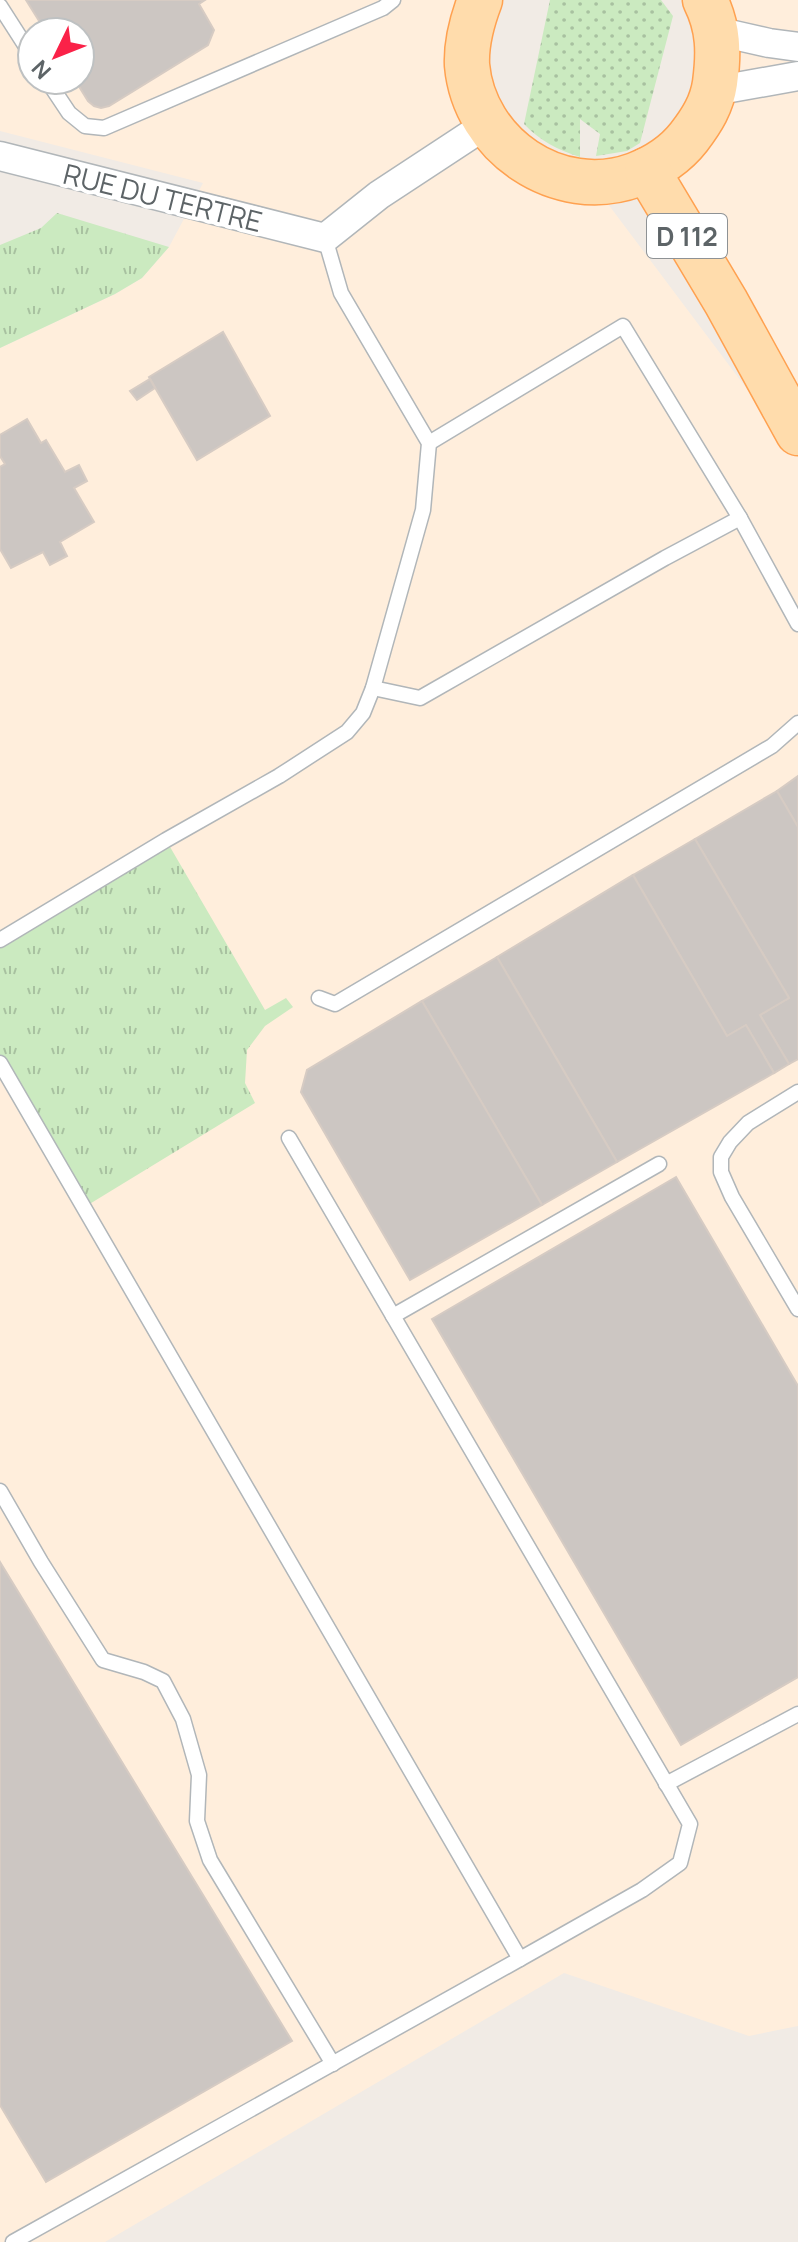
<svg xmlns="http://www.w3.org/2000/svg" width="798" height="2242" font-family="Manrope,sans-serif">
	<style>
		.commercial { fill: #ffeedc; fill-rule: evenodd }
		.grass { fill: url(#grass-dots) }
		.park { fill: url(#park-tufts) }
		.building { fill: #ccc6c2; stroke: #d6cbc3; stroke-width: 2 }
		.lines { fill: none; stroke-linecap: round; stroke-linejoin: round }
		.service-casing { stroke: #b1b6b9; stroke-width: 17 }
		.minor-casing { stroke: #b1b6b9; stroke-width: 31 }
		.primary-casing { stroke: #ffa150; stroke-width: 47 }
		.service { stroke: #fff; stroke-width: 14 }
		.minor { stroke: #fff; stroke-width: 28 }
		.primary { stroke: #ffdcac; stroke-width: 44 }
		.labels { text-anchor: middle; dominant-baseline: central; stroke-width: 8; stroke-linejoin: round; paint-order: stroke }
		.shield { fill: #fff; stroke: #8e9295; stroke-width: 2 }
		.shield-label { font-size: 26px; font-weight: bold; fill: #5d6467 }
		.street-label { font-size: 28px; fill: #5d6467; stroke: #fff }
	</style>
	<defs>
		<pattern id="grass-dots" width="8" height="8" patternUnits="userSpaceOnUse" patternTransform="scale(2)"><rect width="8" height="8" fill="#cbeac0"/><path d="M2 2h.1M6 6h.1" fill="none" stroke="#a8c1a0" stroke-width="1.8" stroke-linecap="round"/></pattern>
		<pattern id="park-tufts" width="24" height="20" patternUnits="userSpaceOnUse" patternTransform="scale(2)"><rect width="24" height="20" fill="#cbeac0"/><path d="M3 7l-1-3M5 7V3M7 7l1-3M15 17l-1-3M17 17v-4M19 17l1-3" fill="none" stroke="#a8c1a0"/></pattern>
	</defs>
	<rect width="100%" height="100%" fill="#f1ebe5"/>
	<g class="commercial">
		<path d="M0 0H485L478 107 605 200 798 457V2026L749 2036 564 1973 105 2242H0V348L115 294 142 278 169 247 203 183 0 131ZM32 32H80V80H32Z"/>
		<path d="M705 0H798V427L666 159 700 123Z"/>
	</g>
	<path class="grass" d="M550 0H661L673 16 640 143 627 151 596 156 600 134 580 119V157C558 150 540 141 524 124Z"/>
	<g class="park">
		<path d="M57 213 169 247 142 278 115 294 0 348V245L41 228Z"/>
		<path d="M166 840 265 1010 286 998 293 1007 265 1026 247 1050 245 1083 255 1103 83 1208 0 1063V940Z"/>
	</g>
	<g class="building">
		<path d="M26 0H205L199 4 214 30 208 45 109 106 101 108 94 106 88 101 75 80H80V32H46Z"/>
		<path d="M223 332 270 416 197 460 149 377Z"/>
		<path d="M150 379 155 388 137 400 130 391Z"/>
		<path d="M27 419 41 443 46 440 65 472 79 465 87 481 74 488 94 522 60 542 67 556 50 565 43 552 11 568 0 549V467L5 464 0 456V435Z"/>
		<path d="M798 776V827L777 791Z"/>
		<path d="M777 791 798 827V1059L789 1064 760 1015 789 998 695 839Z"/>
		<path d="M695 839 789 998 760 1015 789 1064 774 1073 746 1025 727 1036 633 875Z"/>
		<path d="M633 875 727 1036 746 1025 774 1073 617 1162 497 957Z"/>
		<path d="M497 957 617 1162 542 1205 422 1001Z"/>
		<path d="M422 1001 542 1205 410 1280 301 1092 307 1070Z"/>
		<path d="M676 1177 798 1386V1677L681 1745 432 1319Z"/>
		<path d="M0 1562 292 2041 46 2182 0 2105Z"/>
	</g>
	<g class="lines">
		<g class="service-casing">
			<g id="service">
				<path d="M0 6 32 56"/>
				<path d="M47 80 69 113 85 126 104 128 383 8 393 0"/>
				<path d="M429 443 623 326 740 518 798 624"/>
				<path d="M373 688 420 698 665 558 740 518"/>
				<path d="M0 940 166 840 279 776 347 732 363 713 373 688 423 510 429 443 341 293 325 238"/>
				<path d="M319 998 335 1004 772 746 798 723"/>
				<path d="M0 1063 520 1959"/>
				<path d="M798 1092 748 1123 730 1142 721 1157V1172L732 1197 798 1309"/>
				<path d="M393 1316 659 1164"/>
				<path d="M0 1491 41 1562 103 1660 144 1672 163 1681 183 1719 199 1775 197 1821 210 1860 333 2064"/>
				<path d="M666 1784 798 1714"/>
				<path d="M13 2242 520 1959 642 1890 680 1863 690 1824 289 1138"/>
			</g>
		</g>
		<g class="minor-casing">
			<g id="minor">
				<path d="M716 31 769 43 798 47"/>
				<path d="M714 91 798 76"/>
				<path d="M0 156 325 238 379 195 487 124"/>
			</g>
		</g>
		<g class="primary-casing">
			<g id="primary">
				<path d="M480 0C472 21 466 42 467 65 474 145 558 203 635 175 656 167 675 155 689 137 702 120 712 104 715 83 719 53 719 28 705 0"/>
				<path d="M647 170 726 302 798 433"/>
			</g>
		</g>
		<use href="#service" class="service"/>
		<use href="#minor" class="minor"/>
		<use href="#primary" class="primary"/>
	</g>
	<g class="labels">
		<rect class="shield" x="647" y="214" width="80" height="44" rx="6"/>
		<g class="shield-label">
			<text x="687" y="236">D 112</text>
		</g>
		<g class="street-label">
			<text transform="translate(163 197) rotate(14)">RUE DU TERTRE</text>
		</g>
	</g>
	<g transform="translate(56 56) rotate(227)"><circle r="38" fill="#ffffff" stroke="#bec1c2" stroke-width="2"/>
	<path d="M0-6L14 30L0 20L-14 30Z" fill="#fa2248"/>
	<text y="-12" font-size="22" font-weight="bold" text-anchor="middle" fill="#5d6467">N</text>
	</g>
</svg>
